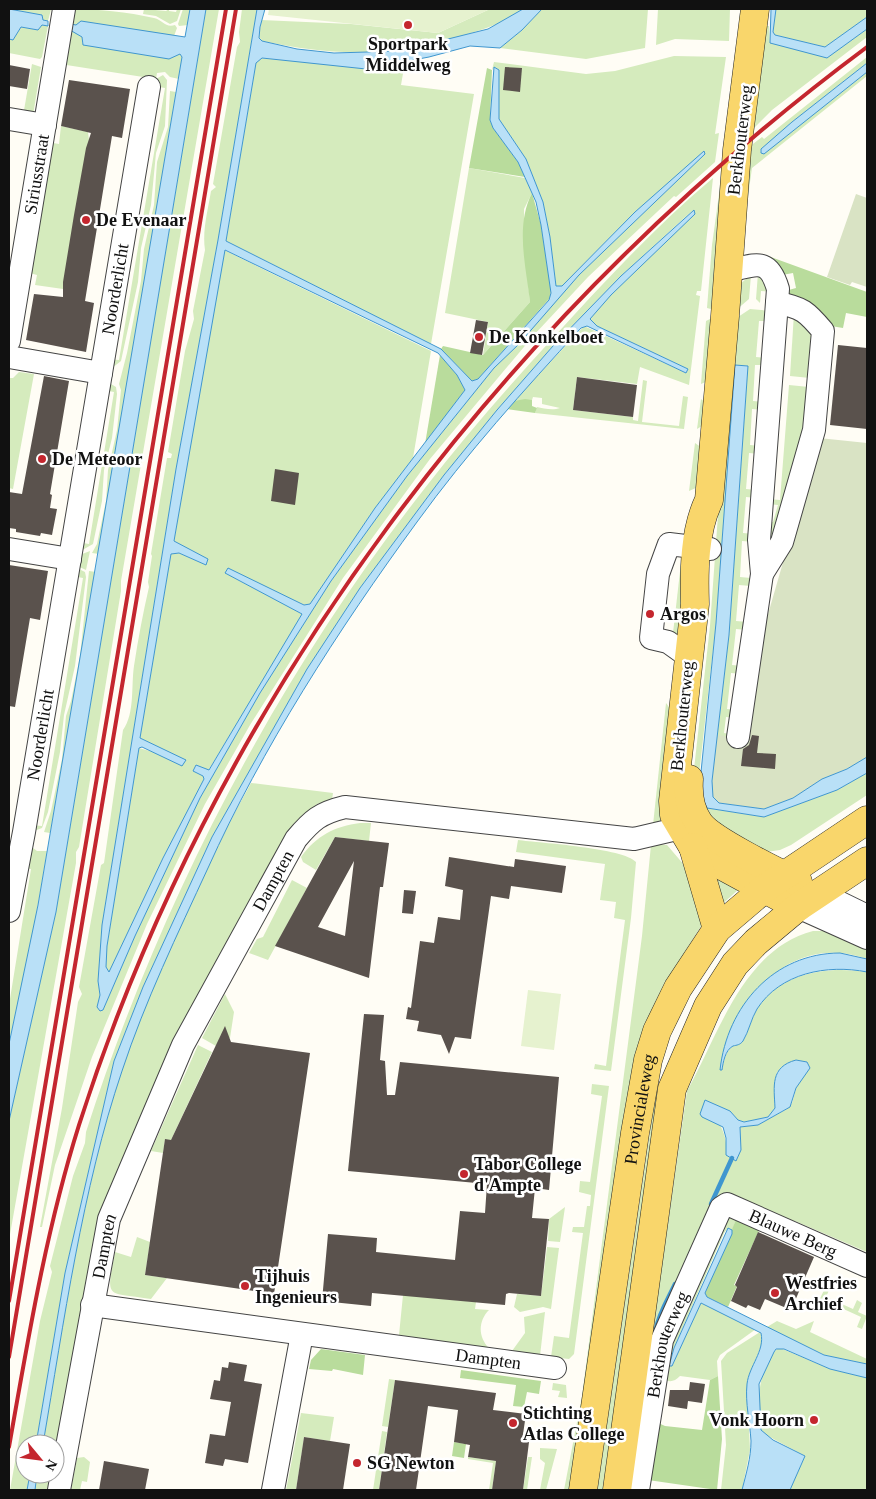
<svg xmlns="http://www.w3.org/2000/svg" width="876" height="1499" font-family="'Times New Roman',serif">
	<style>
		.green { fill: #d5ebbd; fill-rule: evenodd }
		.forest { fill: #b9dc9c }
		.cemetery { fill: #d9e3c4 }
		.pitch { fill: #e6f2cf }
		.water { fill: #b9e0f7; stroke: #3f96cf; fill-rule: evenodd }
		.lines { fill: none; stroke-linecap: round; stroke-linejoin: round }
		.stream { stroke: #3f96cf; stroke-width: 4.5 }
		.building { fill: #5a524d; fill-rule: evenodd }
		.minor-casing { stroke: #444; stroke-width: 24 }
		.major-casing { stroke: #222; stroke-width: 29 }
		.minor { stroke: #fff; stroke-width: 22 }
		.major { stroke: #f9d66b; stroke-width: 28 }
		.rail { stroke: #c4262e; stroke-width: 4 }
		.poi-dot { fill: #c4262e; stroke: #fff; stroke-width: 2 }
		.labels { text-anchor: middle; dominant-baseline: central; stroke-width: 5; stroke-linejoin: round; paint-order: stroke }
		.poi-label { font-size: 18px; font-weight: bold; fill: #111; stroke: #fff; text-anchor: start }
		.street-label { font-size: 18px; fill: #111; stroke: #fff }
	</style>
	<rect width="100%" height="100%" fill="#fffdf5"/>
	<g class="green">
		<path d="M9 9H51L48 21 42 20V15Z"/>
		<path d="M70 9C97 9 128 12 154 18 163 20 165 28 175 25L177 28 174 36 77 31 82 37V43L180 54 182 57 179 79 170 77 165 72 157 73 156 79 163 75 167 80 165 126 156 153 151 205 141 248 138 282 121 361 112 368 108 359 119 360 165 88 153 86 156 79 60 64Z"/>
		<path d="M144 9 166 11 169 9V11L176 12 177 9H181L177 21 170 24 156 16 143 14Z"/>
		<path d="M183 9H190L188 25 179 26 178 24Z"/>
		<path d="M206 9H219L121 581V591L79 847 76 852V863L9 1240V1121L56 912Z"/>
		<path d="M242 9H257L218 240 176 469 102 925 98 981 100 995 97 1007 103 1010 135 936 200 798 260 693 331 581 407 476 494 368 578 275 705 154 635 212 562 286H556L550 237 543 202 526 159 499 119V70L494 68 492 70 494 62 586 74 615 71 674 56 726 57 715 134 719 133 715 162 676 197 674 196 588 277 534 335 430 459 343 578 250 725 205 804 147 924 92 1057 55 1165 42 1227H40L62 1108 78 1002 82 994 79 987 101 865 104 863 123 730C135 713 131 686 134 666 138 639 143 613 149 587L148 582 152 556 151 554 167 458H171L172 454 168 452 185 351 194 319 193 311 205 250C202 231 208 210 211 191L216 187 213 184 237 47 240 42 239 32Z"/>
		<path d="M490 9H523C501 25 479 31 454 38 383 57 333 56 262 41L259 37 261 20 351 24 438 33Z"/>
		<path d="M542 9H648L645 48 586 59 500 48 522 30Z"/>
		<path d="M658 9H730L729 41 675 39 656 45Z"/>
		<path d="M776 9H867V17L825 47 775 35 773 33Z"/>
		<path d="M42 25 48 26 42 57 40 59 9 53V39L13 40 21 27 38 30Z"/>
		<path d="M765 26H769L770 42 828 57 867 29V37L772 110 751 131Z"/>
		<path d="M867 57V63L792 122 760 151 764 153 867 72V76L752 168 740 253 749 147 762 137 764 139Z"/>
		<path d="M260 58 382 67 405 62 401 85 474 94 431 344 226 241 256 63Z"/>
		<path d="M32 64 41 67 33 115 23 116Z"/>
		<path d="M170 91 176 92 99 554 92 553 97 544 106 501 108 470 117 430 121 390 119 384 127 353 141 281 144 249 154 205 157 162 168 127Z"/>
		<path d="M61 126 88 132 89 140 63 289 35 285 37 275 26 272 47 142 59 144Z"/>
		<path d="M723 165 718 311 707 308 712 245Z"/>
		<path d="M469 168 525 178 532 193 524 209V241L530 302 483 355 488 322 445 313Z"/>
		<path d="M713 178 701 291H697L696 295 700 296 689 385 640 367 637 384 577 377 573 410 633 417V420L638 421 643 380 647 381 642 422 679 426 683 396 688 397 684 429 535 413 537 407C543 408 552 411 560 408L542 404V398L533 397 532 400 514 401 584 326 686 373 688 369 597 326 590 319 611 294 693 210 621 276 553 346 497 410 444 475 360 588 307 669 212 837 143 987 114 1061 65 1273 36 1444H25V1474H30L27 1490H10L40 1321 52 1272 50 1266 73 1176 85 1143 86 1132C160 902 275 679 425 488 465 436 509 386 553 338 604 282 656 226 713 178Z"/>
		<path d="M224 250 431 351 413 458 375 508 310 604 304 605 225 573 303 614 208 771 196 765 193 771 203 776 204 779 163 858 109 972 106 967 107 946 139 748 185 761 140 738 171 554 179 553 206 565 174 541Z"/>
		<path d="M758 273 772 292 761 291 760 303 756 299Z"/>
		<path d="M751 275 749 299 735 311 740 284Z"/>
		<path d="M750 309 771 311 770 321H759L756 357 767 358V365H755L753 401 764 402V410L752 409 750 445 761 446 760 454 749 453 746 489 757 490V498L746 497 743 533 754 534V542L742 541 740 577 751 578V586L739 585 736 621 748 622 747 630 736 629 732 665 743 666 742 674 731 673 727 709 738 710 737 718 726 717 724 733 735 735V737L724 736 867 757 712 781 729 635 748 366 735 365 716 623 699 775 706 808 764 817 837 790 867 773V795L791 845 780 850 766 852 721 834 695 797 693 778 710 626 732 321Z"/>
		<path d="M794 313 812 327 810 378 790 376Z"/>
		<path d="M710 319 717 320 710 380 701 384 706 321Z"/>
		<path d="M19 372 34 374 13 489 9 488V378H13Z"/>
		<path d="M106 381 116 387 117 394 112 438 104 470 102 501 93 544 77 553V542L89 544 114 392 103 390Z"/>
		<path d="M789 385 809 387 803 445 770 542 767 522H773L778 505 768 504V499L780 500Z"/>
		<path d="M701 399 707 404 705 424 697 429Z"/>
		<path d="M695 443 702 448 698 487 689 491Z"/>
		<path d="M90 551 86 570 75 565 77 556Z"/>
		<path d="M682 554V634L673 633Z"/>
		<path d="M79 569 85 572 86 577 75 666 64 715 60 752 48 812 42 828 34 831 31 825 42 826 83 578 72 576Z"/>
		<path d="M89 571 96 572 50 833 44 832 51 811 62 759 66 716 71 701 80 656Z"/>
		<path d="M666 703 672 711 662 818 657 825H653Z"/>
		<path d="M251 783 333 793 332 800 317 804 304 815 164 1070 64 1400 55 1472V1444H43C64 1320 82 1193 121 1073 153 973 200 875 251 783Z"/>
		<path d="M360 823H371L369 841 335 837 316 870 303 862 301 857C316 836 335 826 360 823Z"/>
		<path d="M518 840C540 843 624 848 636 862L631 918 611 1071 594 1069 595 1064 606 1066 625 920 614 918 616 902 600 900 605 864 516 852Z"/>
		<path d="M28 844 37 851H47L32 939 9 1043V1005L31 869 20 867Z"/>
		<path d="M654 844 667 845 691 873 703 923 665 984 577 1490H564L582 1396 642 936 651 845Z"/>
		<path d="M707 873 739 889 718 908Z"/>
		<path d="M292 880 307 888 268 960 249 953 257 939 263 937Z"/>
		<path d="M813 931H825L867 943V959C813 940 769 967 741 1012 735 1022 728 1032 726 1043 724 1052 723 1061 722 1070 723 1063 726 1050 733 1046 737 1045 740 1044 743 1041 749 1032 751 1019 757 1009 781 972 827 966 867 972V1252L795 1221 791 1227 730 1199 638 1388 656 1306 687 1091C718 1036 743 949 813 931ZM796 1060 807 1062 810 1068 798 1082 792 1103 787 1109 758 1125 740 1127 741 1150 726 1155C729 1132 716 1119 704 1100L730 1111 738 1120 744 1122 768 1117 775 1108 774 1089 777 1072Z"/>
		<path d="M225 994 234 1012 230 1038 221 1035 216 1046 202 1038Z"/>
		<path d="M198 1045 212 1052 171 1140H165L163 1153 151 1151Z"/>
		<path d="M592 1084 609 1086 574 1354 569 1359 551 1357 554 1336 569 1338 583 1233 572 1232 573 1227H584L587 1206H590L591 1195 579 1192 580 1181 590 1182 602 1096 591 1094Z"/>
		<path d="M656 1092H663L611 1490H597Z"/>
		<path d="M565 1207 560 1242 548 1241 549 1219Z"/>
		<path d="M738 1215 732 1230 728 1228 724 1233 674 1348 669 1366H672L701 1303 756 1329 720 1355 717 1361 718 1376 710 1380 680 1376C674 1382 669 1383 662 1378L663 1353 721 1217Z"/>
		<path d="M137 1237 150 1242 145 1275 167 1278 151 1299C105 1292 106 1300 115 1252L131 1257Z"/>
		<path d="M547 1247 559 1248 551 1309 543 1307 520 1312 514 1307 517 1294 541 1296Z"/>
		<path d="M826 1286 830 1288 826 1297 853 1309 857 1300 862 1303 858 1312 867 1316 862 1329 857 1327 861 1317 824 1300 820 1309 816 1307Z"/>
		<path d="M403 1295 476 1302 475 1309 489 1310C478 1321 478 1337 489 1348L399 1335Z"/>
		<path d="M545 1312 540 1356 512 1351 525 1333 524 1317Z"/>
		<path d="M777 1321 796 1329 814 1321 810 1332 867 1359V1364L824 1355 767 1327Z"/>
		<path d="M760 1332 763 1340 747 1385 750 1450 742 1490H721L726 1445 721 1361 727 1353Z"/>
		<path d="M780 1348 830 1369 867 1378V1490H790L805 1456 766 1435 761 1430C759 1404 756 1386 768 1362 772 1356 773 1350 780 1348Z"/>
		<path d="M389 1379 395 1380 388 1427 382 1426Z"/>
		<path d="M553 1383 566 1385 567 1398 558 1397 560 1391 552 1390Z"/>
		<path d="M301 1413 334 1417 330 1441 304 1437 296 1490H286Z"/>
		<path d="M382 1431 387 1432 379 1490H373Z"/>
		<path d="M540 1448 557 1449 546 1490H540L545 1463 540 1459Z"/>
		<path d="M84 1457 90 1462 87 1482 82 1481 80 1490H71L77 1458Z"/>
		<path d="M468 1457 496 1461 492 1490H489L493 1463 468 1459Z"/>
		<path d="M528 1457H532L527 1490H523Z"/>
		<path d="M37 1474H55L52 1490H35Z"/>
	</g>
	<g class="forest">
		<path d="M487 68 492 70 490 120 493 128 518 162 525 177 469 168Z"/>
		<path d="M532 193 541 225 551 290 550 298 478 379 472 381 441 349 443 346 483 355 530 302C526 266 515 226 532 193Z"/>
		<path d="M768 256 867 292V317L846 313 843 328 825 325 791 300 785 291 796 288 793 273 782 275Z"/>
		<path d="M440 355 457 375 465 390 425 444Z"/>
		<path d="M525 399 532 400V406L537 408 535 413 507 409 514 401Z"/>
		<path d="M738 1215 762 1224 734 1285 737 1286 728 1307 707 1297 705 1293Z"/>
		<path d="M321 1349 365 1355 363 1375 333 1369 332 1371 309 1369 311 1360Z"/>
		<path d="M461 1370 541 1381 539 1394 527 1392 524 1407 513 1406 516 1385 460 1378Z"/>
		<path d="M718 1376 722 1439 717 1490 648 1480 656 1422 665 1426 702 1430 710 1380Z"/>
		<path d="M454 1442 466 1444 464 1458 452 1456Z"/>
	</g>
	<g class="cemetery">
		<path d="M856 194 867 198V287L852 282 850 285 827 277Z"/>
		<path d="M819 438 867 443V757L847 769 822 779 793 798 764 809 719 803 714 800 711 792 717 735 742 738 760 642Z"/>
	</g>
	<g class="pitch">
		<path d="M269 9H490L438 33 268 15Z"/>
		<path d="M528 990 561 994 554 1050 521 1046Z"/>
	</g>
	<g class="water">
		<path d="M9 9 42 15 43 20 48 21V26L42 25 38 30 21 27 13 40 9 39Z"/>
		<path d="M190 9H206L56 912 9 1121V1044L38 905 182 57 180 54 169 59 83 45 82 37 70 30 71 24 76 25 81 21 185 37Z"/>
		<path d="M257 9H265L260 27 259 38 262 41 297 49 334 53 400 51 488 29 523 9H542L522 30 500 48 470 46 429 57 366 69 262 58 256 63 226 241 441 349 472 381 478 379 549 300 551 293 541 225 536 202 518 162 493 128 490 120 494 67 499 70V119L526 159 543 202 550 237 556 286H562L635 212 704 151 705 154 579 275 518 345 494 368 407 476 331 581 260 693 200 798 135 936 103 1010 100 1011 97 1007 100 995 98 981 102 925 176 469 218 240ZM225 250 438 353 457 375 465 390 375 508 310 604 304 605 228 568 225 573 302 614 209 770 196 765 193 771 203 776 204 779 163 858 109 972 106 967 107 946 139 748 142 747 182 766 186 760 140 738 171 554 179 553 206 565 208 559 174 541Z"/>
		<path d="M771 9H776L773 32 775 35 825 47 867 17V29L827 58 770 43Z"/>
		<path d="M867 63V72L764 154 761 153V149L792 122Z"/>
		<path d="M694 210 695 214 611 295 590 319 597 326 688 369 686 373 587 326 581 328C524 390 467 453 417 522 338 630 262 748 208 868 178 933 145 1001 122 1071 82 1189 64 1322 43 1444H36L65 1273 114 1061 143 987 212 837 307 669 360 588 444 475 497 410 553 346 621 276Z"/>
		<path d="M735 365 748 366 729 635 712 781 713 797 719 803 764 809 793 798 822 779 847 769 867 757V773L837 790 764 817 707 808 699 792 716 623Z"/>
		<path d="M840 953 867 959V972C827 964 780 973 757 1009 751 1019 749 1031 743 1041 740 1045 737 1045 733 1046 725 1050 723 1063 722 1070H720C727 1006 774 953 840 953Z"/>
		<path d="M796 1060 807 1062 810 1068 796 1088 790 1107 758 1125 740 1127 741 1150 736 1161 726 1155V1138L723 1127 702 1117 700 1114 705 1100 730 1111 738 1120 744 1122 768 1117 775 1108C774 1086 770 1067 796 1060Z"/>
		<path d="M728 1228 732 1230V1234L705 1293 707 1297 824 1355 867 1364V1378L830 1369 784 1349H776L774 1352 759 1384 761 1430 773 1440 805 1456 790 1490H742C746 1474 751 1458 751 1441 750 1422 745 1403 747 1384 749 1366 765 1351 761 1333L701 1303 672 1366H669L674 1348Z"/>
		<path d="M30 1474H37L35 1490H27Z"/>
	</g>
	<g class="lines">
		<g class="stream">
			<path d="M711 1204 732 1158"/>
			<path d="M656 1329C659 1313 668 1299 675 1284"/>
		</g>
	</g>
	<g class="building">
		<path d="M9 65 30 69 27 89 9 86Z"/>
		<path d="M505 67 522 68 520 92 503 90Z"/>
		<path d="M69 80 130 89 122 138 112 136 85 301 94 303 86 352 26 340 34 294 63 297V282L74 215 86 148 91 133 61 126Z"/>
		<path d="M476 320 488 322 482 355 470 353Z"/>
		<path d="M838 345 867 348V429L830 425Z"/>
		<path d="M44 376 69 381 50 494 52 495 50 508 57 509 52 535 41 533 40 536 16 532V529L9 528V492L22 494Z"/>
		<path d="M577 377 637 385 633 417 573 410Z"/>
		<path d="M275 469 299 473 295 505 271 501Z"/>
		<path d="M9 565 48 571 40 620 30 618 15 707 9 706Z"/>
		<path d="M752 735 759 736 757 753 776 754 775 769 741 766 743 749 749 745Z"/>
		<path d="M335 837 389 843 383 887H380L369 978 275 946ZM354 861 345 936 318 927Z"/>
		<path d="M449 857 514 867 515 859 566 866 562 893 511 886 509 899 491 896 471 1039 455 1037 449 1054 441 1035 417 1031 419 1021 406 1019 408 1007 411 1008 420 941 434 943 438 917 460 920 463 890 445 886Z"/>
		<path d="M404 890 416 891 413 914 402 913Z"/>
		<path d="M364 1014 384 1015 380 1060 385 1061 387 1095H395L400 1062 559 1077 549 1190 535 1188 532 1218 549 1219 541 1296 509 1293 506 1294 505 1305 372 1293 371 1306 322 1301 328 1234 377 1238 376 1252 455 1260 460 1211 485 1213 487 1184 348 1171Z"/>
		<path d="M225 1026 231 1042 310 1053 274 1294 145 1275 165 1139 171 1140Z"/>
		<path d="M758 1232 814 1257 791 1310 765 1299 760 1310 748 1305 746 1308 731 1301 737 1287 735 1285Z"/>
		<path d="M229 1362 247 1365 244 1381 262 1384 248 1463 225 1459 223 1466 205 1463 210 1434 225 1436 231 1402 210 1399 214 1380 220 1381 222 1367 228 1368Z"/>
		<path d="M395 1380 496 1393 493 1410 526 1414 522 1441 529 1442 523 1490H492L496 1461 468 1457 470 1445 454 1442 458 1410 428 1406 416 1490H379Z"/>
		<path d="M690 1382 705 1384 702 1403 688 1401 687 1409 668 1406 670 1390H689Z"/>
		<path d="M304 1437 350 1444 343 1490H296Z"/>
		<path d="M104 1461 149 1469 145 1490H99Z"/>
	</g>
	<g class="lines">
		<g class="minor-casing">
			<g id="minor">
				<path d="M9 119 45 125"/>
				<path d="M728 271C754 266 768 255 778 289L759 540 762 574 738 737"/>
				<path id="s1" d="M9 341 64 9"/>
				<path d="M9 357 101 373"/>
				<path d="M9 549 70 559"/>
				<path d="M762 574 782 542 814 430 823 331C807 312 802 307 777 303"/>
				<path d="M689 657 668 642 651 638 658 574 669 544 710 549"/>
				<path d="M820 893 867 916"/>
				<path d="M798 907 867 938"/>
				<path id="s2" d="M9 911 24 832 149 87"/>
				<path id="s3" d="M92 1305 555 1368"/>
				<path id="s4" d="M59 1490 109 1219 183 1045 296 839C312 820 320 813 345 807L634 839 698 824"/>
				<path d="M273 1490 302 1334"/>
				<path id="s5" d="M638 1490 662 1340 721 1208 727 1204 867 1266"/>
			</g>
		</g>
		<g class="major-casing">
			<g id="major">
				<path d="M755 9 737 150 725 316 709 500C694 531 694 570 695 604L673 801 674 815 693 847 715 862 798 907"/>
				<path d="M689 779C688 793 690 810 699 823 711 840 777 872 798 882"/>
				<path d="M693 847 717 929"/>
				<path id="s6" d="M583 1490 635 1133 648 1060 657 1031 678 988 717 929 764 889 867 820"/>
				<path d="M617 1490 672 1089 708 1006 735 964 756 942 798 907 867 861"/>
			</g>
		</g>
		<use href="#minor" class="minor"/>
		<use href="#major" class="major"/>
		<g class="rail">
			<path d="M9 1301 226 9"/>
			<path d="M9 1357 236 9"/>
			<path d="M9 1447C28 1339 46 1230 79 1125 217 693 506 316 867 47"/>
		</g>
	</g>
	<g class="poi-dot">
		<circle cx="408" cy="25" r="5"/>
		<circle cx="86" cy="220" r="5"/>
		<circle cx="479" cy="337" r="5"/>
		<circle cx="42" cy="459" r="5"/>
		<circle cx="650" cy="614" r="5"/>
		<circle cx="464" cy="1174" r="5"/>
		<circle cx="245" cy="1286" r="5"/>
		<circle cx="775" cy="1293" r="5"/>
		<circle cx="814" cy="1420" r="5"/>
		<circle cx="513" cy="1423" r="5"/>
		<circle cx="357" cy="1463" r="5"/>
	</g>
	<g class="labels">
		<g class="poi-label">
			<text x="408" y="44" text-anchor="middle">Sportpark<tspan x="408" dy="21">Middelweg</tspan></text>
			<text x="96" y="220">De Evenaar</text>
			<text x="489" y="337">De Konkelboet</text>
			<text x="52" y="459">De Meteoor</text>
			<text x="660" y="614">Argos</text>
			<text x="474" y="1164">Tabor College<tspan x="474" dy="21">d'Ampte</tspan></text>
			<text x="255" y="1276">Tijhuis<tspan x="255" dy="21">Ingenieurs</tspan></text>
			<text x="785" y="1283">Westfries<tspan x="785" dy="21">Archief</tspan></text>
			<text x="523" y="1413">Stichting<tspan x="523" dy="21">Atlas College</tspan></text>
			<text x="804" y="1420" text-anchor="end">Vonk Hoorn</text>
			<text x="367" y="1463">SG Newton</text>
		</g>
		<g class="street-label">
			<text transform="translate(740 140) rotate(-83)">Berkhouterweg</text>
			<text stroke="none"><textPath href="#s1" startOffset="169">Siriusstraat</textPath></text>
			<text stroke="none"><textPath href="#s2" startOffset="631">Noorderlicht</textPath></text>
			<text transform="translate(682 716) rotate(-84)">Berkhouterweg</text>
			<text stroke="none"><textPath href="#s2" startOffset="179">Noorderlicht</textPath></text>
			<text stroke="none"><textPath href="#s4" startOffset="652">Dampten</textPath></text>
			<text stroke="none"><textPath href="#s6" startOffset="385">Provincialeweg</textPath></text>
			<text stroke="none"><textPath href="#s5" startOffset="376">Blauwe Berg</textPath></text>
			<text stroke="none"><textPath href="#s4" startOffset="248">Dampten</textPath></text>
			<text stroke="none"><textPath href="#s5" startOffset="149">Berkhouterweg</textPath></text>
			<text stroke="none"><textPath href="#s3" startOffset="400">Dampten</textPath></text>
		</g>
	</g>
	<rect width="876" height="1499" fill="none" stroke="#111111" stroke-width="20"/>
	<g transform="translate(40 1459) rotate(119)"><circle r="24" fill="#ffffff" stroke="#a0a0a0"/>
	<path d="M0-4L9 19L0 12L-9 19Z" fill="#c4262e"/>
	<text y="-8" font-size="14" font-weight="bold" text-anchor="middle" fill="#111111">N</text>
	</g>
</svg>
